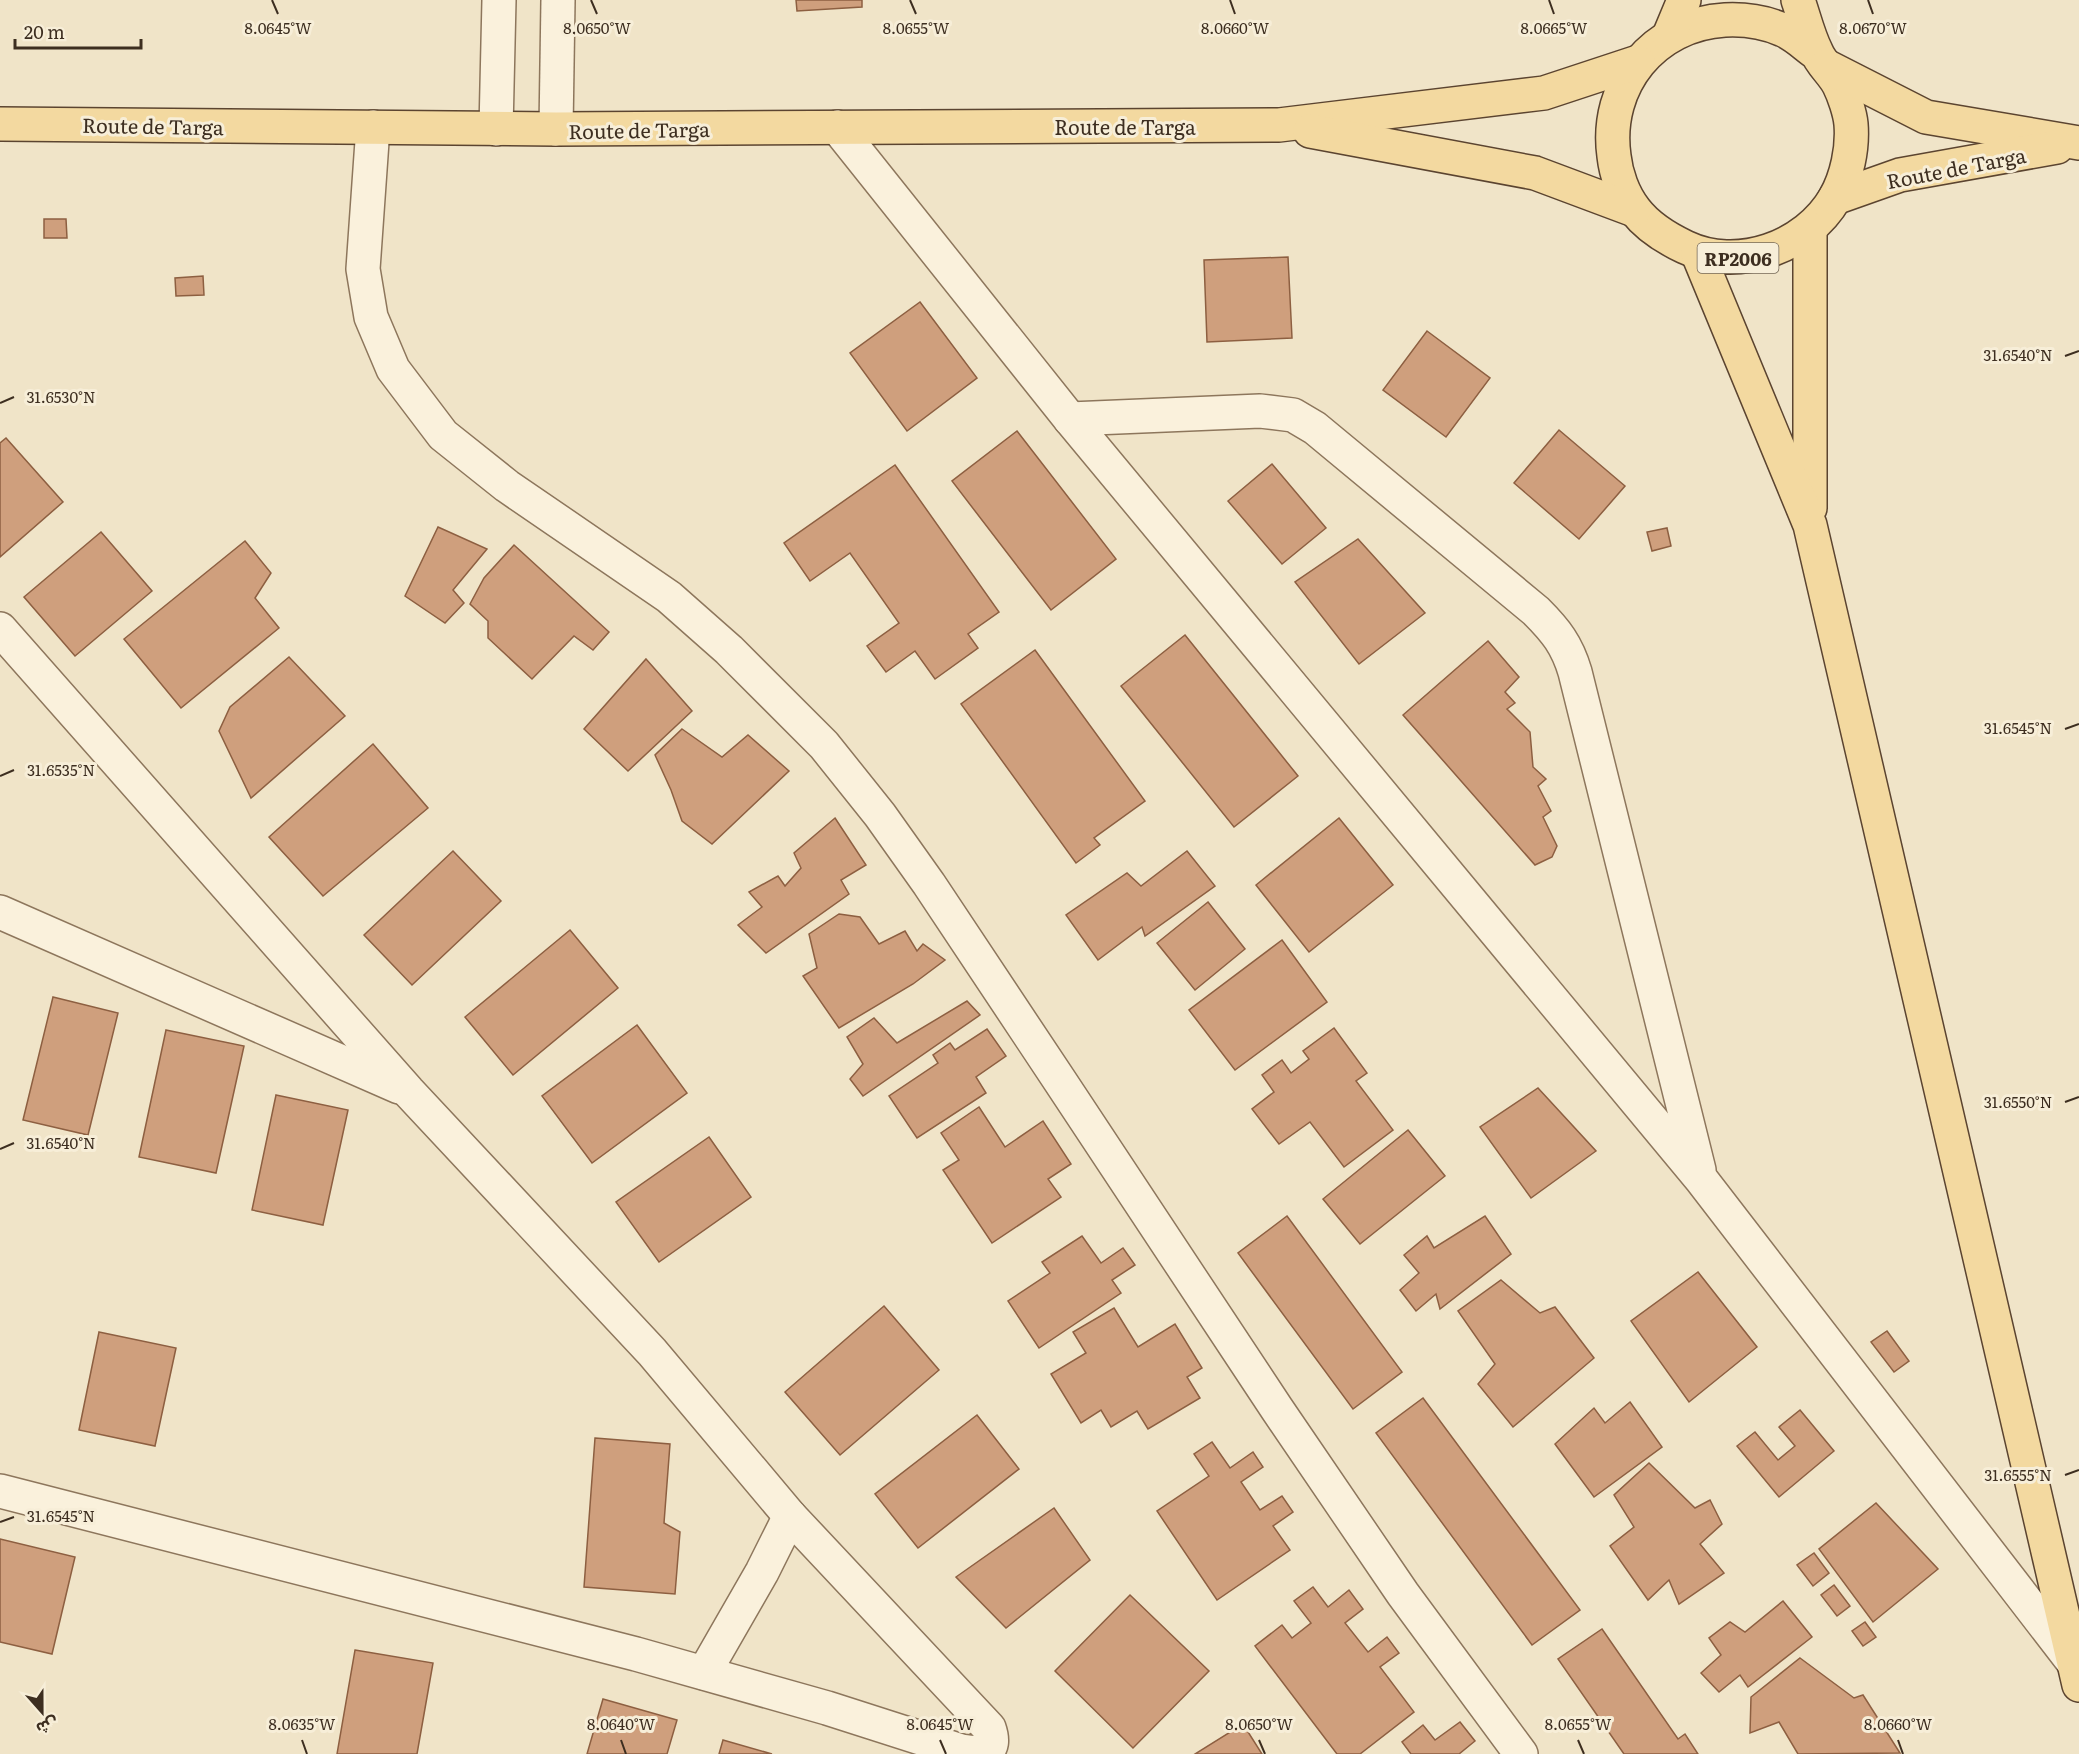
<svg xmlns="http://www.w3.org/2000/svg" width="2079" height="1754" font-family="Literata,'Noto Sans Arabic',serif">
	<style>
		.building { fill: #cf9f7d; stroke: #8d5f41; stroke-width: 1.5 }
		.lines { fill: none; stroke-linecap: round; stroke-linejoin: round }
		.minor-casing { stroke: #8d765c; stroke-width: 36 }
		.major-casing { stroke: #5b4430; stroke-width: 36 }
		.minor { stroke: #faf1dc; stroke-width: 33 }
		.major { stroke: #f3d9a0; stroke-width: 33 }
		.ticks { fill: none; stroke: #3d2e20; stroke-width: 2 }
		.labels { text-anchor: middle; dominant-baseline: central; stroke-width: 6; stroke-linejoin: round; paint-order: stroke }
		.shield { fill: #f7eed8; stroke: #756857; stroke-width: 1.5 }
		.shield-label { font-size: 18px; font-weight: bold; fill: #3d2e20 }
		.street-label { font-size: 20px; fill: #3d2e20; stroke: #f7eed8 }
		.ticks-label { font-size: 15px; text-anchor: middle; fill: #3d2e20; stroke: #f7eed8; stroke-width: 6; stroke-linejoin: round; paint-order: stroke }
	</style>
	<rect width="100%" height="100%" fill="#f0e4c8"/>
	<g class="building">
		<path d="M796 0H862V7L797 11Z"/>
		<path d="M44 219H66L67 238H44Z"/>
		<path d="M1288 257 1292 338 1207 342 1204 260Z"/>
		<path d="M203 276 204 295 176 296 175 278Z"/>
		<path d="M920 302 977 378 907 431 850 353Z"/>
		<path d="M1427 331 1490 378 1446 437 1383 390Z"/>
		<path d="M1559 430 1625 486 1579 539 1514 483Z"/>
		<path d="M1017 431 1116 559 1051 610 952 481Z"/>
		<path d="M6 438 63 502 0 557V443Z"/>
		<path d="M1272 464 1326 528 1282 564 1228 501Z"/>
		<path d="M895 465 999 612 968 634 978 648 935 679 915 651 886 672 867 646 899 623 850 553 810 581 784 543Z"/>
		<path d="M438 527 487 549 453 590 464 603 445 623 405 596Z"/>
		<path d="M1667 528 1671 546 1652 551 1647 532Z"/>
		<path d="M101 532 152 591 75 656 24 597Z"/>
		<path d="M1358 539 1425 613 1359 664 1295 582Z"/>
		<path d="M245 541 271 573 255 598 279 628 181 708 124 639Z"/>
		<path d="M514 545 609 632 593 650 574 636 532 679 488 638V621L470 604 484 578Z"/>
		<path d="M1185 635 1298 776 1234 827 1121 686Z"/>
		<path d="M1488 641 1519 677 1505 692 1515 703 1507 709 1530 732 1533 767 1546 779 1538 786 1551 811 1543 817 1557 846 1552 857 1535 865 1403 715Z"/>
		<path d="M1035 650 1145 801 1094 838 1100 845 1076 863 961 704Z"/>
		<path d="M289 657 345 716 251 798 219 731 230 707Z"/>
		<path d="M646 659 692 711 628 771 584 729Z"/>
		<path d="M682 729 722 757 748 735 789 771 712 844 682 821 671 790 655 755Z"/>
		<path d="M373 744 428 808 323 896 269 837Z"/>
		<path d="M835 818 866 865 841 880 849 894 766 953 738 925 762 907 749 892 778 876 785 886 801 868 794 853Z"/>
		<path d="M1339 818 1393 885 1309 952 1256 885Z"/>
		<path d="M453 851 501 901 412 985 364 935Z"/>
		<path d="M1187 851 1215 886 1145 936 1142 927 1098 960 1066 915 1127 873 1141 886Z"/>
		<path d="M1208 902 1245 949 1195 990 1157 943Z"/>
		<path d="M839 914 860 917 879 944 905 931 917 951 923 944 945 960 913 984 839 1028 803 976 817 968 809 934Z"/>
		<path d="M570 930 618 988 513 1075 465 1017Z"/>
		<path d="M1282 940 1327 1002 1235 1070 1189 1010Z"/>
		<path d="M53 997 118 1013 88 1135 23 1120Z"/>
		<path d="M967 1001 980 1015 863 1096 850 1079 863 1064 847 1037 874 1018 897 1043Z"/>
		<path d="M637 1025 687 1093 592 1163 542 1096Z"/>
		<path d="M1334 1028 1367 1073 1356 1081 1393 1130 1344 1167 1310 1122 1279 1144 1252 1109 1274 1092 1262 1075 1282 1060 1291 1073 1309 1059 1303 1051Z"/>
		<path d="M987 1029 1006 1056 976 1077 986 1093 917 1138 889 1096 938 1063 933 1055 950 1043 955 1050Z"/>
		<path d="M166 1030 244 1046 216 1173 139 1157Z"/>
		<path d="M1538 1088 1596 1151 1531 1198 1480 1127Z"/>
		<path d="M276 1095 348 1110 323 1225 252 1210Z"/>
		<path d="M979 1107 1005 1147 1043 1121 1071 1164 1048 1179 1061 1197 992 1243 943 1170 959 1160 941 1133Z"/>
		<path d="M1408 1130 1445 1176 1360 1244 1323 1199Z"/>
		<path d="M709 1137 751 1197 659 1262 616 1202Z"/>
		<path d="M1287 1216 1402 1372 1353 1409 1238 1253Z"/>
		<path d="M1485 1216 1511 1254 1440 1309 1436 1294 1416 1311 1400 1290 1419 1273 1404 1255 1427 1236 1434 1248Z"/>
		<path d="M1082 1236 1101 1263 1123 1248 1135 1265 1112 1280 1121 1293 1039 1348 1008 1301 1050 1273 1042 1262Z"/>
		<path d="M1698 1272 1757 1347 1689 1402 1631 1321Z"/>
		<path d="M1501 1280 1540 1313 1555 1307 1594 1358 1513 1427 1478 1384 1495 1364 1458 1311Z"/>
		<path d="M884 1306 939 1370 840 1455 785 1392Z"/>
		<path d="M1114 1308 1138 1347 1175 1324 1202 1368 1187 1377 1200 1398 1148 1429 1137 1411 1111 1427 1101 1410 1081 1423 1051 1374 1086 1353 1073 1332Z"/>
		<path d="M1887 1331 1909 1361 1894 1372 1871 1342Z"/>
		<path d="M99 1332 176 1348 155 1446 79 1430Z"/>
		<path d="M1423 1398 1580 1610 1532 1645 1376 1433Z"/>
		<path d="M1630 1402 1662 1447 1594 1497 1555 1444 1594 1408 1605 1423Z"/>
		<path d="M1800 1410 1834 1451 1779 1497 1737 1446 1755 1432 1778 1460 1795 1446 1779 1427Z"/>
		<path d="M977 1415 1019 1469 918 1548 875 1494Z"/>
		<path d="M595 1438 670 1444 664 1523 680 1532 675 1594 584 1587Z"/>
		<path d="M1212 1442 1230 1468 1253 1452 1263 1467 1241 1482 1260 1510 1282 1496 1293 1512 1273 1526 1290 1550 1217 1600 1157 1511 1209 1476 1194 1454Z"/>
		<path d="M1649 1463 1695 1508 1710 1500 1722 1524 1700 1544 1724 1573 1679 1604 1669 1580 1648 1600 1610 1546 1634 1527 1614 1495Z"/>
		<path d="M1876 1503 1938 1569 1873 1622 1819 1549Z"/>
		<path d="M1054 1508 1090 1560 1006 1628 956 1577Z"/>
		<path d="M0 1539 75 1557 52 1654 0 1642Z"/>
		<path d="M1814 1553 1829 1573 1813 1586 1797 1565Z"/>
		<path d="M1834 1585 1850 1606 1837 1616 1821 1595Z"/>
		<path d="M1313 1587 1328 1607 1349 1590 1363 1609 1345 1623 1368 1652 1387 1637 1399 1653 1380 1667 1414 1712 1360 1754H1337L1255 1646 1282 1625 1292 1638 1311 1623 1294 1601Z"/>
		<path d="M1130 1595 1209 1671 1133 1748 1055 1671Z"/>
		<path d="M1783 1601 1812 1637 1748 1687 1740 1675 1719 1692 1701 1673 1721 1655 1709 1638 1730 1622 1745 1632Z"/>
		<path d="M1865 1622 1876 1637 1863 1646 1852 1631Z"/>
		<path d="M1602 1629 1678 1739 1685 1734 1698 1754H1624L1558 1659Z"/>
		<path d="M355 1650 433 1663 417 1754H337Z"/>
		<path d="M1800 1658 1854 1698 1863 1695 1900 1753 1798 1754 1779 1722 1750 1733 1751 1697Z"/>
		<path d="M603 1699 677 1720 667 1754H587Z"/>
		<path d="M1460 1722 1475 1741 1459 1754H1411L1402 1742 1423 1725 1435 1740Z"/>
		<path d="M1243 1724 1262 1754H1195Z"/>
		<path d="M723 1740 772 1754H719Z"/>
	</g>
	<g class="lines">
		<g class="minor-casing">
			<g id="minor">
				<path d="M373 127 363 269 371 317 393 369 443 435 507 486 669 597 729 650 824 745 880 815 929 884 1060 1081 1277 1409 1403 1594 1521 1754"/>
				<path d="M837 127 1070 419 1701 1179 2073 1662"/>
				<path d="M496 129 499 0"/>
				<path d="M556 129 558 0"/>
				<path d="M1070 419 1260 411 1293 415 1315 428 1536 611C1556 631 1567 645 1575 672L1699 1170"/>
				<path d="M0 629 408 1091 652 1352 790 1516 989 1728C998 1754 982 1754 961 1751L827 1708 636 1654 0 1491"/>
				<path d="M0 912 399 1087"/>
				<path d="M704 1673 762 1572 790 1516"/>
			</g>
		</g>
		<g class="major-casing">
			<g id="major">
				<path d="M1798 0C1804 17 1808 35 1816 51 1821 64 1833 73 1839 85 1844 95 1850 113 1851 124 1853 148 1847 177 1835 198 1806 248 1737 272 1685 247 1666 238 1648 227 1635 210 1623 195 1616 174 1614 156 1604 85 1654 24 1725 20 1745 19 1765 22 1783 30 1795 35 1806 46 1816 53"/>
				<path d="M1669 36 1684 0"/>
				<path d="M1826 66 1926 117 2079 143"/>
				<path d="M0 124 556 129 1279 125 1544 93 1638 62"/>
				<path d="M1310 131 1535 173 1634 210"/>
				<path d="M1835 198 1900 175 2057 147"/>
				<path d="M1810 229V508"/>
				<path d="M1698 254 1810 525 2079 1685"/>
			</g>
		</g>
		<use href="#minor" class="minor"/>
		<use href="#major" class="major"/>
	</g>
	<path class="ticks" d="M272 0 278 14M591 0 597 14M910 0 916 14M1230 0 1235 14M1549 0 1554 14M1868 0 1873 14M2065 356 2079 351M0 403 14 397M2065 729 2079 724M0 776 14 770M2065 1102 2079 1097M0 1149 14 1143M2065 1475 2079 1470M0 1522 14 1517M302 1740 307 1754M621 1740 626 1754M940 1740 946 1754M1259 1740 1265 1754M1578 1740 1584 1754M1898 1740 1903 1754"/>
	<g class="labels">
		<rect class="shield" x="1697.5" y="243" width="81" height="30" rx="4.5"/>
		<g class="shield-label">
			<text x="1738" y="258">RP2006</text>
		</g>
		<g class="street-label">
			<text transform="translate(153 125) rotate(1)">Route de Targa</text>
			<text x="1125" y="126">Route de Targa</text>
			<text transform="translate(639 129) rotate(-1)">Route de Targa</text>
			<text transform="translate(1956 167) rotate(-11)">Route de Targa</text>
		</g>
	</g>
	<g class="ticks-label">
		<text x="1873" y="34">8.0670°W</text>
		<text x="278" y="34">8.0645°W</text>
		<text x="597" y="34">8.0650°W</text>
		<text x="916" y="34">8.0655°W</text>
		<text x="1235" y="34">8.0660°W</text>
		<text x="1554" y="34">8.0665°W</text>
		<text x="2018" y="361">31.6540°N</text>
		<text x="61" y="403">31.6530°N</text>
		<text x="2018" y="734">31.6545°N</text>
		<text x="61" y="776">31.6535°N</text>
		<text x="2018" y="1108">31.6550°N</text>
		<text x="61" y="1149">31.6540°N</text>
		<text x="2018" y="1481">31.6555°N</text>
		<text x="61" y="1522">31.6545°N</text>
		<text x="302" y="1730">8.0635°W</text>
		<text x="621" y="1730">8.0640°W</text>
		<text x="940" y="1730">8.0645°W</text>
		<text x="1259" y="1730">8.0650°W</text>
		<text x="1578" y="1730">8.0655°W</text>
		<text x="1898" y="1730">8.0660°W</text>
	</g>
	<g transform="translate(42 1712) rotate(159)" stroke="#f7eed8" stroke-width="4.5" paint-order="stroke">
	<path d="M0-4.5L10 22L0 15L-10 22Z" fill="#3d2e20"/>
	<text y="-9" font-size="16" font-weight="bold" text-anchor="middle" fill="#3d2e20">ش</text>
	</g>
	<path d="M15 39v9h126v-9" fill="none" stroke="#3d2e20" stroke-width="3"/>
	<text x="24" y="39" font-size="18" fill="#3d2e20" stroke="#f7eed8" stroke-width="4.5" paint-order="stroke">20 m</text>
</svg>
